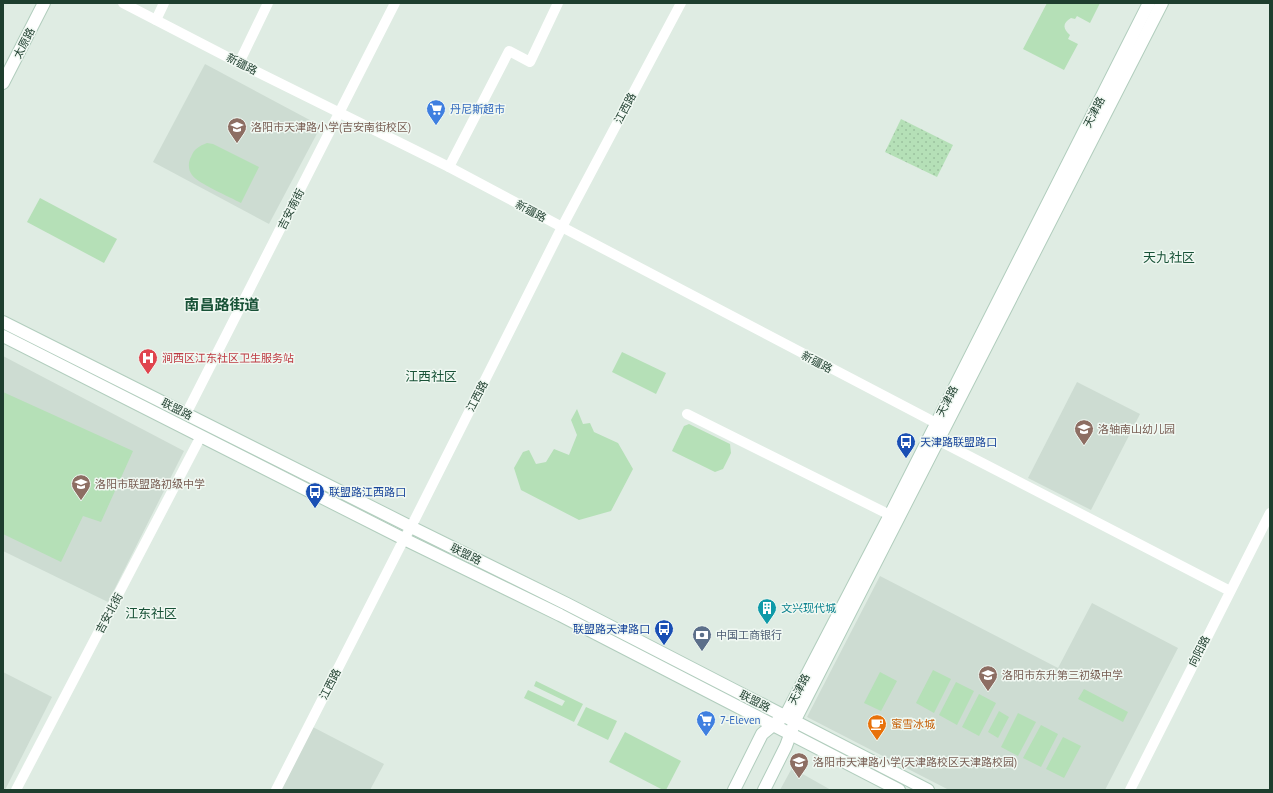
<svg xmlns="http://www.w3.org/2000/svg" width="1273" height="793" font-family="'PT Sans','Noto Sans SC',sans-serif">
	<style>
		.built { fill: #cddcd2 }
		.grass { fill: #b5e0b7 }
		.garden { fill: url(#garden-dots) }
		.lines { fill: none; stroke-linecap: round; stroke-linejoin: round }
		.secondary-casing { stroke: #b1cdbd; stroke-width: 14 }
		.minor { stroke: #fff; stroke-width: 10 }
		.secondary { stroke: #fff; stroke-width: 12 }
		.labels { text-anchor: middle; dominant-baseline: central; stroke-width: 3; stroke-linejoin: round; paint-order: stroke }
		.street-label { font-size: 11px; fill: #1e3e2e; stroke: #f0f8f2 }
		.shop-label { font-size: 11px; fill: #366cbe; stroke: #f0f8f2; text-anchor: start }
		.education-label { font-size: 11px; fill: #785e54; stroke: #f0f8f2; text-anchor: start }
		.health-label { font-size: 11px; fill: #be3a42; stroke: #f0f8f2; text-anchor: start }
		.transit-label { font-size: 11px; fill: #164399; stroke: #f0f8f2; text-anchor: start }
		.culture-label { font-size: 11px; fill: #0d838f; stroke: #f0f8f2; text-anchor: start }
		.service-label { font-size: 11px; fill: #4e5e75; stroke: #f0f8f2; text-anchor: start }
		.food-label { font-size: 11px; fill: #c56008; stroke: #f0f8f2; text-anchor: start }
		.quarter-label { font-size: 13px; fill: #185237; stroke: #f0f8f2 }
		.district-label { font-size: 15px; font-weight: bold; fill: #185237; stroke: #f0f8f2 }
	</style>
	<defs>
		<pattern id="garden-dots" width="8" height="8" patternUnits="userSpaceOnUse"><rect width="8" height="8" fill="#b5e0b7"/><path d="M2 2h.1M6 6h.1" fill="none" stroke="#9bc19e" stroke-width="1.8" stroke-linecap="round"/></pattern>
	</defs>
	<rect width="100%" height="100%" fill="#dfece3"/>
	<g class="built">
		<path d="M205 64 321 126 269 224 153 162Z"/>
		<path d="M3 356 184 451 108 602 3 551Z"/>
		<path d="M1077 382 1140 414 1091 510 1028 478Z"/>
		<path d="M880 576 1058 668 1092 603 1178 648 1105 790H949L807 717Z"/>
		<path d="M3 672 52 697 5 790H3Z"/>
		<path d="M309 725 384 764 370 790H283L277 787Z"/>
		<path d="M792 768 831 790H780Z"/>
	</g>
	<g class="grass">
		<path d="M1047 3H1100L1090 23 1077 16 1075 19 1071 18C1062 23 1063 29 1070 35L1068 39 1078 44 1064 70 1023 49Z"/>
		<path d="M207 143 213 144 259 167 241 203C230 197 197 183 192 175 188 170 188 162 191 157 194 149 199 146 207 143Z"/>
		<path d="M40 198 117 239 104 263 27 222Z"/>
		<path d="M622 352 666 373 656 394 612 372Z"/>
		<path d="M3 392 133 451 101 522 83 516 61 562 3 534Z"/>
		<path d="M577 409 583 424 590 423 594 432 618 443 633 469 611 511 579 520 521 490 514 468 523 452 529 450 536 464 546 462 554 449 569 455 577 435 571 420Z"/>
		<path d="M689 424 730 444 731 453 723 469 715 472 672 451 684 426Z"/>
		<path d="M933 670 951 679 934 713 916 703Z"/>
		<path d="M880 672 897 681 881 711 864 703Z"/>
		<path d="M536 681 583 704 574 722 524 698 528 690 562 706 565 701 534 686Z"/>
		<path d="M956 682 974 691 957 725 939 715Z"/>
		<path d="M1084 689 1128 712 1123 722 1078 699Z"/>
		<path d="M979 694 996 703 979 736 962 727Z"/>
		<path d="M586 707 617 721 608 740 577 725Z"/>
		<path d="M999 711 1009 717 998 738 988 732Z"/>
		<path d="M1018 713 1036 722 1018 756 1001 747Z"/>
		<path d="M1041 725 1058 734 1041 767 1023 758Z"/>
		<path d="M625 732 681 761 666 790H663L609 762Z"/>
		<path d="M1063 737 1081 746 1064 778 1046 769Z"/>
	</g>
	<path class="garden" d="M901 119 953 145 937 177 885 152Z"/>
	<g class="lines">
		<g class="secondary-casing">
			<g id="secondary">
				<path d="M3 83 44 3"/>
				<path d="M3 322 411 527 567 604 928 790"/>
				<path d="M3 336 404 539 560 615 899 790"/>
				<path d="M734 790 762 734 784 716 788 711 890 515 1149 3"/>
				<path d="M764 790 786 746 797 716 1162 3"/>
			</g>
		</g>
		<g class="minor">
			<path d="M123 3 239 63 449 167 562 227 936 423"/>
			<path d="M156 20 164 3"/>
			<path d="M239 63 268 3"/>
			<path d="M449 167 509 51 530 62 558 3"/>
			<path d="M186 414 395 3"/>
			<path d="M687 414 890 515"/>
			<path d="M932 437 1230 591"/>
			<path d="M16 790 201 436"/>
			<path d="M276 790 404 539 411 527 562 227 681 3"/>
			<path d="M1130 790 1270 513"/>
		</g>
		<use href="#secondary" class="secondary"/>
	</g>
	<defs>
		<g id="supermarket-pin" transform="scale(1)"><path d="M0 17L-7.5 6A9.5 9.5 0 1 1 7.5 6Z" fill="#3f7fe0" stroke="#f0f8f2"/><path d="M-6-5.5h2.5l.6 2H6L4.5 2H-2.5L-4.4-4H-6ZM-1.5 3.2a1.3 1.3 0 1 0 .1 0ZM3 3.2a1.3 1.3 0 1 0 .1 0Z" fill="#fff"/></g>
		<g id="school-pin" transform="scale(1)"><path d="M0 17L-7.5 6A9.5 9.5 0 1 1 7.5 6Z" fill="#8d6e63" stroke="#f0f8f2"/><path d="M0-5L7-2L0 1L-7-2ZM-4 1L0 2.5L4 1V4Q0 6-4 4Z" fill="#fff"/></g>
		<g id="hospital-pin" transform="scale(1)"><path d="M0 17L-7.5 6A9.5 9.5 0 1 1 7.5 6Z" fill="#e0444e" stroke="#f0f8f2"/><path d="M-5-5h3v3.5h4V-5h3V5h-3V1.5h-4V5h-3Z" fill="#fff"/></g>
		<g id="bus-pin" transform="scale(1)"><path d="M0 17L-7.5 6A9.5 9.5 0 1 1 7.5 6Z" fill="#1a4fb4" stroke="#f0f8f2"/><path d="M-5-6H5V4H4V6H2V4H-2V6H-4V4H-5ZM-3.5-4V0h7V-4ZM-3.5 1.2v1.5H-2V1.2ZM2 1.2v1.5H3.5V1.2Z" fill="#fff"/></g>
		<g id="building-pin" transform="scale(1)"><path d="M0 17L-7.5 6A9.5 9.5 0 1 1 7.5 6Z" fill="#0f9aa8" stroke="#f0f8f2"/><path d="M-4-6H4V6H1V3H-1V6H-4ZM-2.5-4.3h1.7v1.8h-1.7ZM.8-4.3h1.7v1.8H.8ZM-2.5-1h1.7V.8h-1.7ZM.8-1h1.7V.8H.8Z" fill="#fff"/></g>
		<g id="bank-pin" transform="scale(1)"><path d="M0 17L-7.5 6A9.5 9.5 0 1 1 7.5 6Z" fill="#5c6f8a" stroke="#f0f8f2"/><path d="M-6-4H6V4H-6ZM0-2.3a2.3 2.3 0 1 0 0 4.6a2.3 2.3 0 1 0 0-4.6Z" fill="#fff"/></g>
		<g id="cafe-pin" transform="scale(1)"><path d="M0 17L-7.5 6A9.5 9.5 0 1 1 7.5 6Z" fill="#e8710a" stroke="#f0f8f2"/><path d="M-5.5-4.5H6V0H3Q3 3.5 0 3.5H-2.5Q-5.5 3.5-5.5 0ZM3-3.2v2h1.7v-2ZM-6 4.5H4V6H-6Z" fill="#fff"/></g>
	</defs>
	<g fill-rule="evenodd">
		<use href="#supermarket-pin" x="436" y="109"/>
		<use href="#school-pin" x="237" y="127"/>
		<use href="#hospital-pin" x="148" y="358"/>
		<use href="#school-pin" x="1084" y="429"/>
		<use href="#bus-pin" x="906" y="442"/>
		<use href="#school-pin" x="81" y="484"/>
		<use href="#bus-pin" x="315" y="492"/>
		<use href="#building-pin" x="767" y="608"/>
		<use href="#bus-pin" x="664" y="629"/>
		<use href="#bank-pin" x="702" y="635"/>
		<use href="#school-pin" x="988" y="675"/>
		<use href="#supermarket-pin" x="706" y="720"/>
		<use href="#cafe-pin" x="877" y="724"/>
		<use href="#school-pin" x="799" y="762"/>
	</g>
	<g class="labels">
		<g class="street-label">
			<text transform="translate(24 43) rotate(-63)">太原路</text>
			<text transform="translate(242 64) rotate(27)">新疆路</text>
			<text transform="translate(625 108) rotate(-62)">江西路</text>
			<text transform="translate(1094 112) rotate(-63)">天津路</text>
			<text transform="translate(291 209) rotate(-63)">吉安南街</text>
			<text transform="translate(531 211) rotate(28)">新疆路</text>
			<text transform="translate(817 362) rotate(28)">新疆路</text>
			<text transform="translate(477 396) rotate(-63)">江西路</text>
			<text transform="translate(947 401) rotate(-63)">天津路</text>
			<text transform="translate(177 409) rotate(27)">联盟路</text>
			<text transform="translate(466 554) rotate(26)">联盟路</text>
			<text transform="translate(109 613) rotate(-62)">吉安北街</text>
			<text transform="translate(1199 651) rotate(-63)">向阳路</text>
			<text transform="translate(330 684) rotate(-63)">江西路</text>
			<text transform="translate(799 689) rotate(-63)">天津路</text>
			<text transform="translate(755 701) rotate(27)">联盟路</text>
		</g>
		<g class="shop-label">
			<text x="450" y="109">丹尼斯超市</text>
			<text x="720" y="720">7-Eleven</text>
		</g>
		<g class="education-label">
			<text x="251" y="127">洛阳市天津路小学(吉安南街校区)</text>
			<text x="1098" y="429">洛轴南山幼儿园</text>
			<text x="95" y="484">洛阳市联盟路初级中学</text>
			<text x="1002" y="675">洛阳市东升第三初级中学</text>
			<text x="813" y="762">洛阳市天津路小学(天津路校区天津路校园)</text>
		</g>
		<g class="health-label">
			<text x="162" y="358">涧西区江东社区卫生服务站</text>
		</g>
		<g class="transit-label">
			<text x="920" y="442">天津路联盟路口</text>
			<text x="329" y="492">联盟路江西路口</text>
			<text x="650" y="629" text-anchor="end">联盟路天津路口</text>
		</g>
		<g class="culture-label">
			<text x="781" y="608">文兴现代城</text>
		</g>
		<g class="service-label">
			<text x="716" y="635">中国工商银行</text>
		</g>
		<g class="food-label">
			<text x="891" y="724">蜜雪冰城</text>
		</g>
		<g class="quarter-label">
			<text x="1169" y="257">天九社区</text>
			<text x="431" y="376">江西社区</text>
			<text x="151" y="613">江东社区</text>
		</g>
		<g class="district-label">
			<text x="222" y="304">南昌路街道</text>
		</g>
	</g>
	<rect width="1273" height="793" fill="none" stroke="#1e3e2e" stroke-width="8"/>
</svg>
